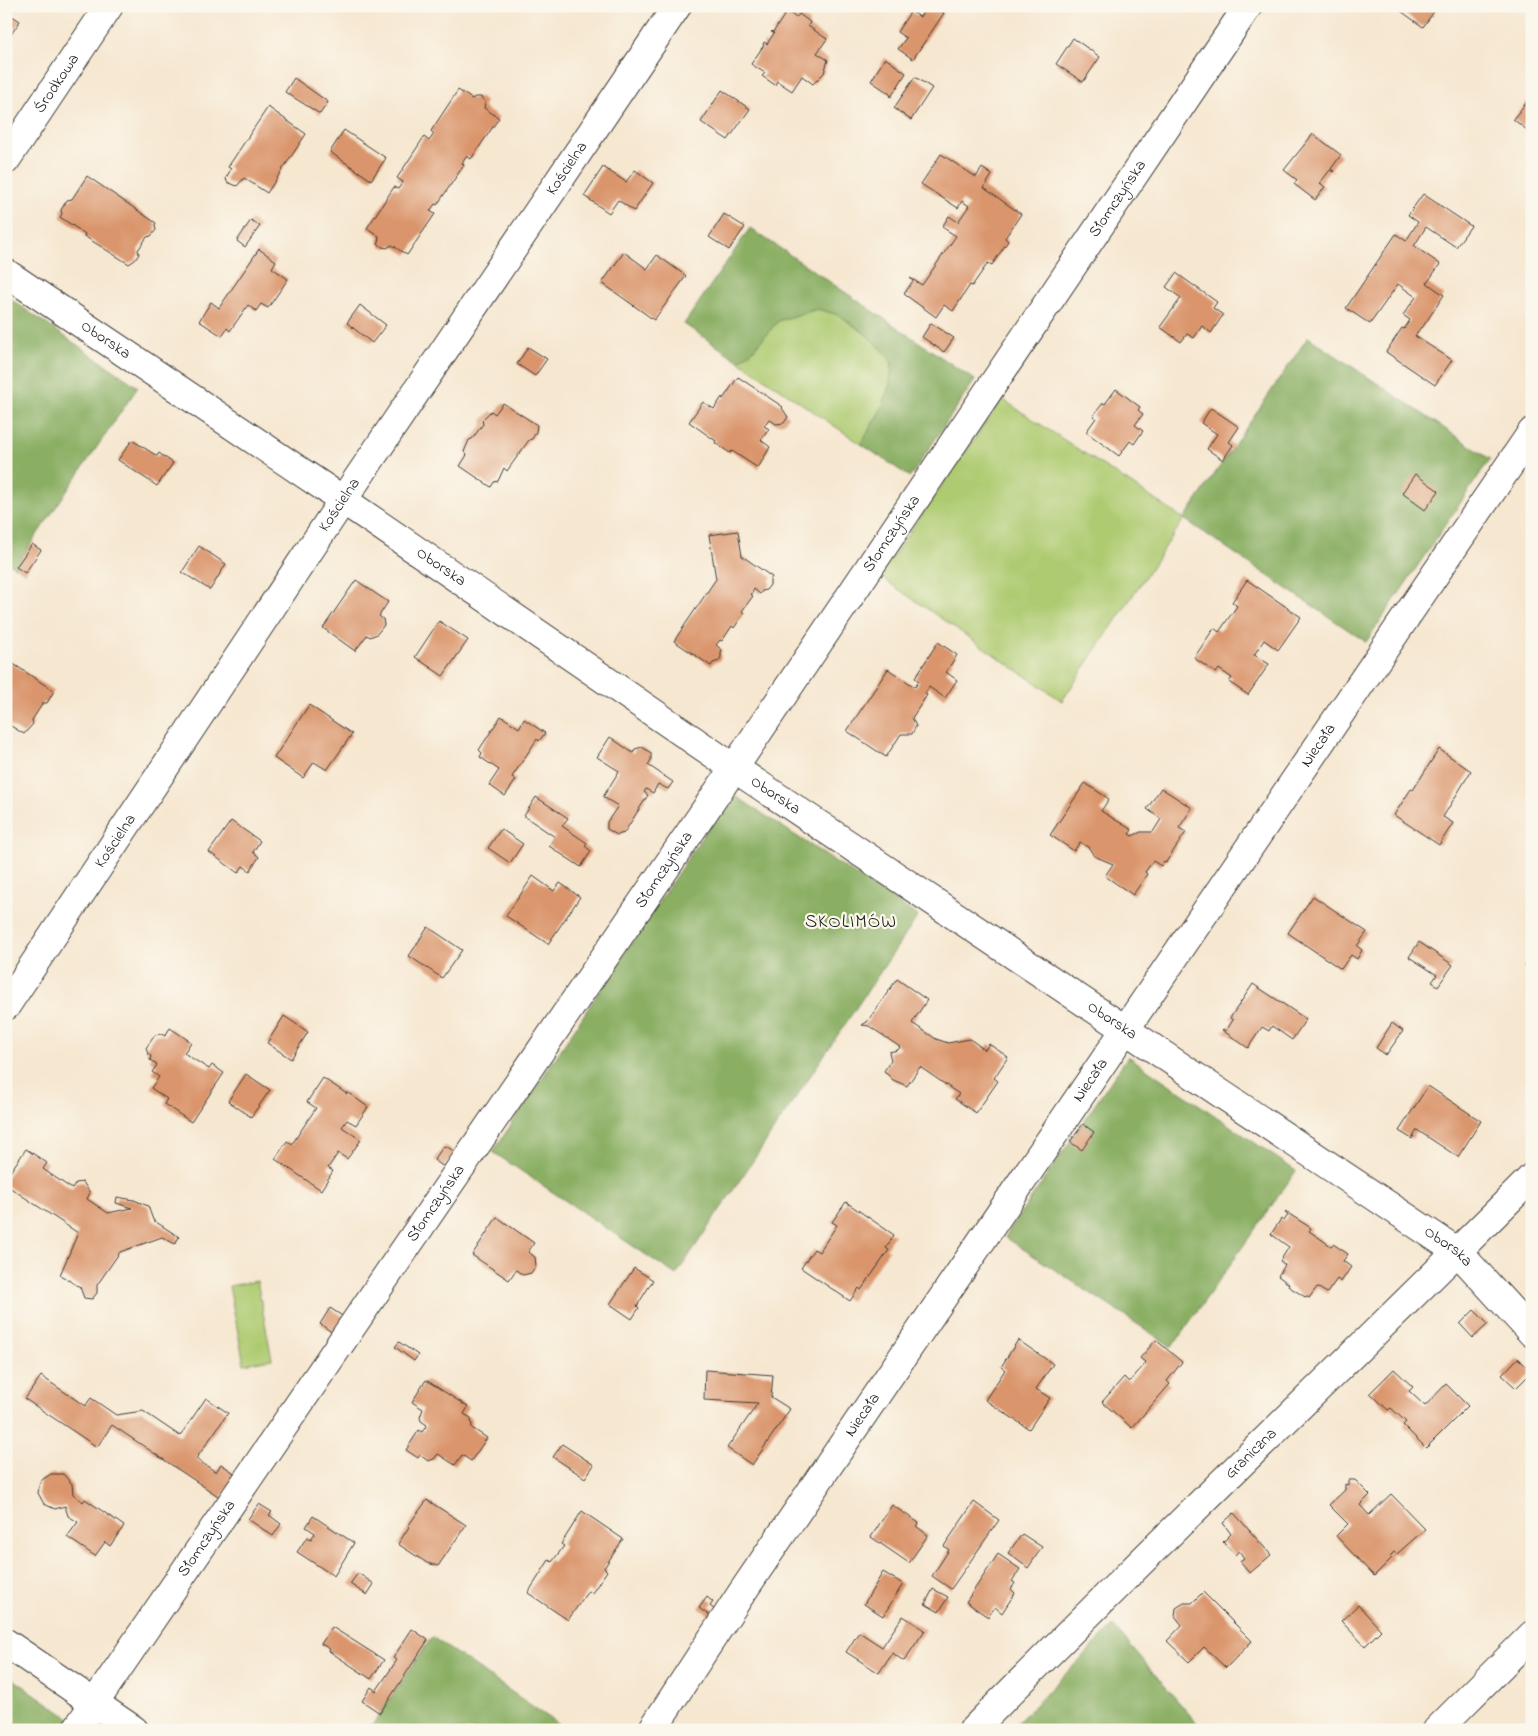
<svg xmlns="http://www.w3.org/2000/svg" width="1538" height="1736" font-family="'Indie Flower',sans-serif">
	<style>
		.green { fill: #aecb71; stroke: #657446 }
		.forest { fill: #8aaf63; stroke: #536640 }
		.building { fill: #da956c }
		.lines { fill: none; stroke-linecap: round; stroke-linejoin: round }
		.minor-casing { stroke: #3d3a37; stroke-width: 30 }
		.tertiary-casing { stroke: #3d3a37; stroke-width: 30 }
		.minor { stroke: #fff; stroke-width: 28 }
		.tertiary { stroke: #fff; stroke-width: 28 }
		.labels { text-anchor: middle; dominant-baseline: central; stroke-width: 4.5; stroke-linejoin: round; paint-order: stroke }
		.street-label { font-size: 16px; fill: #1c1c1c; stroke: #fbf7ec }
		.quarter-label { font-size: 19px; letter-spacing: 1px; fill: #1c1c1c; stroke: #fbf7ec }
	</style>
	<rect width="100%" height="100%" fill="#fbf7ec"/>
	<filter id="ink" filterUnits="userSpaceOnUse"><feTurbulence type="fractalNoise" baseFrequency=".02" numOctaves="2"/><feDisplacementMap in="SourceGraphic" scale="10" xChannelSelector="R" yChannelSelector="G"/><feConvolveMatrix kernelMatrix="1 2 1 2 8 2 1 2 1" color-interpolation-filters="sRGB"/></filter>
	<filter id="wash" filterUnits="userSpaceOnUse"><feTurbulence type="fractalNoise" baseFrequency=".0096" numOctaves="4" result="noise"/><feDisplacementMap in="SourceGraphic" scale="20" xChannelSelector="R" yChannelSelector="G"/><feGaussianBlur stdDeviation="1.12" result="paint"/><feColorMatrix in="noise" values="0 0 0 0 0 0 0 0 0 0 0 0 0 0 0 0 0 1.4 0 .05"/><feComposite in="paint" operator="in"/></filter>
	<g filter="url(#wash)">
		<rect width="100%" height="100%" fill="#f6e7d0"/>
		<g class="green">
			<path d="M817 309 839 315 863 332 885 352 892 363 890 383 883 406 861 444 739 361 753 350 778 321Z"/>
			<path d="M1002 399 1184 519 1062 701 879 576Z"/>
			<path d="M257 1281 272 1359 244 1364 229 1286Z"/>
		</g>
		<g class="forest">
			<path d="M750 228 975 380 910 477 861 444 883 406 890 383 892 363 885 352 863 332 839 315 817 309 778 321 753 350 739 361 684 324Z"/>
			<path d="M6 296 138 387 15 567 6 561Z"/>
			<path d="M1308 337 1490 459 1366 642 1184 519Z"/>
			<path d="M731 793 918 916 676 1275 493 1152Z"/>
			<path d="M1128 1056 1296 1171 1172 1347 1005 1237Z"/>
			<path d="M1113 1626 1203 1730H1010Z"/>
			<path d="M432 1637 567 1730H369Z"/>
			<path d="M6 1674 71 1719 64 1730H6Z"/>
		</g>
		<g id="blocks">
			<g class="building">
				<path d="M927 6H935L944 13 913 59 898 49 906 38 897 32 911 11 920 17Z"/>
				<path d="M1394 6H1438L1423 27Z"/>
				<path d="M787 11 796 18 799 14 810 22 808 26 827 39 817 53 828 60 824 73 813 84 802 76 792 91 777 81 775 85 762 76 765 73 751 64 764 45H763L764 42 767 44 774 33 771 32 774 31Z"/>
				<path d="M6 12 20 21 6 42Z"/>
				<path d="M1073 38 1100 57 1083 82 1056 64Z"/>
				<path d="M885 58 906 73 891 97 890 94 871 81Z"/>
				<path d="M915 77 932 88 911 120 894 108Z"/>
				<path d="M294 78 328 102 320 114 285 92Z"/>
				<path d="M458 90 472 99 475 97H481L485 102 484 108 499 118 471 159 467 156 462 163 464 165 437 205 435 204 430 211 435 214 407 255 392 245 387 248 382 247 378 243 379 236 367 228 394 187 398 189 403 182 397 178 424 137 429 141 434 134 431 131Z"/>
				<path d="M722 90 750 109 728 140 701 122Z"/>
				<path d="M1532 96V134L1513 119Z"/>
				<path d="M268 107 306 134 267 193 244 178 237 186 227 182 226 178 231 169 228 167Z"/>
				<path d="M344 130 386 158 371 180 330 152Z"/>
				<path d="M1313 134 1341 155 1331 169 1334 171 1333 172 1330 170 1320 183 1325 187 1315 200 1294 184 1297 180 1284 170Z"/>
				<path d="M941 154 976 177 982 168 992 175 984 188 1021 214 1005 238 1008 241 992 265 988 263 972 286 970 285 953 311 944 305 936 317 904 294 913 281 910 278 922 285 956 236 942 227 949 216 958 222 969 206 962 201 958 208 921 184Z"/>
				<path d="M603 167 626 182 635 170 653 183 634 211 618 200 609 213 584 196Z"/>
				<path d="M87 176 156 223 155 225 156 230 151 236 147 237 138 250 139 254 135 260 129 264 84 236 85 234 60 217 62 214 61 210 67 200 72 199Z"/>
				<path d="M1423 194 1471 226 1456 247 1426 227 1414 246 1440 264 1427 283 1444 295 1422 328 1421 327 1415 336 1452 360 1435 385 1386 352 1402 328 1404 329 1410 320 1403 315 1416 297 1398 284 1370 324 1346 308 1396 234 1406 241 1418 222 1408 215Z"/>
				<path d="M724 214 745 227 729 250 709 237Z"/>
				<path d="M251 220 260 226 245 247 237 241Z"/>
				<path d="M259 249 276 261 272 268 288 279 268 308 261 304 256 311 248 305 230 331 227 328 222 336 199 321 211 302 219 308Z"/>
				<path d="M624 252 647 269 657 255 686 276 654 320 602 283Z"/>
				<path d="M1176 273 1217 302 1213 308 1223 315 1211 333 1202 326 1194 338 1187 334 1181 342 1160 327 1181 298 1166 287Z"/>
				<path d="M360 305 386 325 372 343 347 323Z"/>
				<path d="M931 323 954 338 944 352 922 337Z"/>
				<path d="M528 347 547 359 535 376 517 364Z"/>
				<path d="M738 377 783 407 782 408 788 417 784 423 776 424 769 419 764 426 769 429 761 440 770 447 758 468 732 451 730 453 715 443 716 441 689 422 703 402 714 409 722 397 723 399Z"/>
				<path d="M1116 389 1140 407 1138 410 1143 414 1135 425 1143 431 1134 444 1130 441 1119 456 1086 432 1096 418 1093 416 1103 403 1105 404Z"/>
				<path d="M503 403 537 425 536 432 532 439 529 440 507 471 504 468 498 481 494 482 491 487 460 466 467 455 464 452 469 440 472 439 483 424 482 420 491 411 495 414Z"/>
				<path d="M1211 408 1239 427 1229 442 1233 445 1223 460 1207 449 1217 434 1201 423Z"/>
				<path d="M132 440 157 456 159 453 173 463 157 486 118 460Z"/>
				<path d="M1415 474 1439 491 1425 510 1402 493Z"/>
				<path d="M738 531 742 556 772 577 770 580V585L766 590 762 591 760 594 754 589 751 595 753 596 742 611 744 613 734 628 732 626 722 641 720 640 716 645 722 650 721 652V657L719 661 713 663 711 666 674 641 716 579 709 535Z"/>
				<path d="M32 544 41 550 25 573 16 567Z"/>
				<path d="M199 546 226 564 210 590 182 572Z"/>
				<path d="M356 580 388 602 379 616 383 619 384 625 377 634 370 637 367 635 355 651 323 628Z"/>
				<path d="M1247 580 1301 617 1278 650 1264 640 1254 655 1269 664 1248 695 1229 682 1232 678 1219 669 1216 673 1194 658 1214 628 1219 632 1237 606 1232 602Z"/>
				<path d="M439 621 468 640 443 676 415 657Z"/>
				<path d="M938 642 957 655 946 672 957 680 945 698 929 687 925 694 927 695 912 718 916 726 912 734H901L886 757 847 731 888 669 915 687 919 681 915 678Z"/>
				<path d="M9 661 54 691 47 703H43L32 720 33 724 24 734 6 723V664Z"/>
				<path d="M309 705 352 734 327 770 314 762 303 778 274 758Z"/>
				<path d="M501 716 519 728 524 719 545 733 539 741 537 739 512 777 516 780 505 796 489 785 499 770 480 757 482 753 479 750Z"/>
				<path d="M610 737 633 753 635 749 642 747 651 753V760L648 765 673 782 668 789 658 784 653 793 646 789 644 792 648 795 624 833 617 835 607 829V822L618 806 603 797 619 771 597 757Z"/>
				<path d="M1439 749 1471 771 1443 817 1453 823 1439 845 1394 815 1411 789 1413 790Z"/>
				<path d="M1085 783 1109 799 1101 811 1132 830 1129 834 1132 836 1141 832H1153L1161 819 1147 809 1161 788 1192 808 1179 828 1186 832 1166 862 1164 861 1161 866 1153 861 1145 872 1147 874 1133 895 1105 876 1113 864 1094 856 1089 848 1080 842 1074 851 1050 835Z"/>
				<path d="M536 797 568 818 562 826 587 843 585 846 591 851 581 867 549 846 555 837 524 816Z"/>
				<path d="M231 821 260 841 253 852 259 857 250 871 243 866 238 873 209 852Z"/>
				<path d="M501 829 523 844 510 863 488 848Z"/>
				<path d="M533 876 554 891 560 883 580 897 548 944 506 916Z"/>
				<path d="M1313 896 1367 932 1357 946 1362 950 1357 959 1351 955 1341 969 1288 933Z"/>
				<path d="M428 927 462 950 442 978 409 956Z"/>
				<path d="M1419 942 1453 965 1438 986 1432 982 1437 975 1409 957Z"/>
				<path d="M1532 956V971L1525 966Z"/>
				<path d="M897 979 927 1000 912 1023 936 1039 948 1043 970 1039 985 1050 989 1044 1008 1057 994 1078 998 1081 976 1113 955 1099 959 1094 920 1067 907 1086 893 1080 884 1071 891 1060 889 1052 898 1050 900 1047 869 1026 862 1025 867 1022Z"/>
				<path d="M1253 984 1306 1019 1292 1040 1272 1026 1269 1031 1262 1027 1248 1048 1222 1030 1223 1029 1226 1031 1233 1020 1230 1018Z"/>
				<path d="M284 1016 308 1032 291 1059 267 1043Z"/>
				<path d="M1392 1023 1403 1031 1386 1055 1376 1048Z"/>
				<path d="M170 1028 191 1042 184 1053 209 1069 212 1065 224 1073 191 1122 164 1104 167 1099 151 1088 159 1077 152 1072 157 1065 150 1060 151 1056 148 1054 146 1048 155 1035 161 1034 165 1036Z"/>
				<path d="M246 1074 270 1090 251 1117 228 1101Z"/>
				<path d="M323 1078 347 1094V1092L368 1107 356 1125 347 1120 342 1127 361 1140 347 1159 338 1153 328 1168 333 1171 321 1190 275 1159 287 1141 292 1144 316 1108 307 1102Z"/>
				<path d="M1428 1086 1481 1121 1458 1157 1417 1130 1412 1139 1399 1131Z"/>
				<path d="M1083 1124 1094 1132 1082 1150 1070 1142Z"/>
				<path d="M446 1146 455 1152 444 1167 434 1160 443 1147Z"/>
				<path d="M26 1149 47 1163 43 1169 72 1189 76 1183 83 1182 90 1193 87 1199 108 1213 132 1208 116 1203 117 1197 134 1200 148 1206 153 1220 179 1237 175 1244 162 1237 120 1252 97 1285V1293L92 1299 84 1298 80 1287 60 1275 78 1233 6 1185V1178Z"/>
				<path d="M846 1202 894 1235 886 1248 889 1250 861 1290 859 1288 850 1301 801 1268 814 1249 819 1252 837 1225 832 1222Z"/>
				<path d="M1286 1212 1311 1228 1309 1231 1331 1246 1333 1244 1348 1254 1343 1261 1351 1267 1341 1282 1337 1279 1327 1293 1317 1287 1309 1298 1306 1296 1305 1297 1288 1286 1289 1284 1278 1276 1285 1265 1280 1261 1289 1247 1271 1234 1281 1219 1284 1221 1288 1215 1285 1213Z"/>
				<path d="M497 1217 534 1243 528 1252 535 1257 536 1266 531 1273 523 1275 516 1270 509 1280 472 1255Z"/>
				<path d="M634 1268 653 1280 637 1306 639 1308 632 1319 610 1304Z"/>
				<path d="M330 1308 344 1317 333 1333 320 1324Z"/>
				<path d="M1474 1310 1488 1324 1473 1338 1460 1324Z"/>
				<path d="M1018 1340 1053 1364 1036 1389 1050 1398 1029 1429 985 1400 1005 1370 1001 1367Z"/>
				<path d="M1156 1340 1182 1362 1167 1381 1170 1384 1132 1428 1102 1402 1124 1377 1129 1382 1146 1363 1140 1358Z"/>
				<path d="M399 1342 418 1355 414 1361 395 1347Z"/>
				<path d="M1518 1358 1532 1372 1516 1388 1502 1375Z"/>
				<path d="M1394 1369 1413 1387 1409 1391 1425 1406 1446 1384 1468 1406 1426 1448 1403 1425 1406 1422 1391 1408 1388 1410 1370 1393Z"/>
				<path d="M705 1370 773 1375 771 1397 790 1409 752 1465 727 1448 758 1403 704 1400Z"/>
				<path d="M41 1376 85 1406 91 1398 116 1415 143 1411 180 1436 206 1398 228 1413 196 1459 216 1472 221 1464 237 1475 221 1498 112 1425 97 1447 25 1399Z"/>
				<path d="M426 1380 468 1407 464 1414 471 1418 472 1428 487 1438 471 1461 462 1455 455 1465 438 1454 434 1459 428 1461 420 1455 418 1458 406 1450 419 1430 422 1432 427 1425 421 1421 420 1417 423 1409 412 1402Z"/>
				<path d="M562 1444 594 1465 585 1478 553 1457Z"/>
				<path d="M51 1474H63L72 1484 73 1494 83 1502 85 1499 124 1526 110 1546 105 1542 95 1556 67 1537 78 1522 68 1516 65 1506 55 1509 44 1504 38 1493 40 1481Z"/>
				<path d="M1348 1480H1355L1370 1495 1360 1505 1369 1515 1391 1494 1425 1529 1397 1554 1394 1552 1390 1556 1392 1558 1374 1576 1336 1536 1348 1524 1329 1505 1345 1490V1484L1348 1485Z"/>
				<path d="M427 1500 466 1525 438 1566 427 1563 398 1544 409 1527 408 1526Z"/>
				<path d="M974 1502 999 1520 951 1589 932 1576 949 1550 944 1546Z"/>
				<path d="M259 1504 272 1512 269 1515 281 1524 273 1536 248 1519Z"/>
				<path d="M892 1505 919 1523 916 1526 928 1535 909 1563 871 1537Z"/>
				<path d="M582 1511 623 1539 604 1568 607 1571 592 1593 588 1591 568 1620 528 1593 549 1560 552 1562 564 1546 561 1544Z"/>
				<path d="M1234 1513 1271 1555 1250 1573 1240 1561 1244 1558 1239 1551 1235 1555 1223 1542 1231 1534 1223 1523Z"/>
				<path d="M313 1516 354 1543 334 1576 297 1552 307 1537 311 1539 315 1533 306 1527Z"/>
				<path d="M1022 1534 1042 1547 1028 1568 1008 1553Z"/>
				<path d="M998 1554 1020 1569 1012 1581 1015 1583 1011 1589 1015 1593 1002 1613 995 1607 988 1617 966 1602Z"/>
				<path d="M883 1572 903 1584 883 1616 864 1604Z"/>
				<path d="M358 1573 374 1584 367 1595 350 1584Z"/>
				<path d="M933 1589 948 1597 939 1612 925 1604Z"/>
				<path d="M1203 1592 1252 1641 1226 1668 1204 1647 1189 1662 1167 1641 1182 1625 1175 1616 1176 1608 1184 1603H1192Z"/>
				<path d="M707 1597 713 1602 710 1606 715 1610 710 1616 699 1608Z"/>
				<path d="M1358 1605 1381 1630 1365 1646 1341 1621Z"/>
				<path d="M903 1616 925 1630 904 1661 892 1653 879 1673 846 1652 859 1632 882 1647Z"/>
				<path d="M332 1627 384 1660 371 1679 329 1651 330 1649 321 1644Z"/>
				<path d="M412 1629 428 1640 380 1713 362 1701 371 1687 376 1691 397 1660 393 1658Z"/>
			</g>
		</g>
	</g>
	<g filter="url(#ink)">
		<use href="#blocks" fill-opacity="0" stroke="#3d3a37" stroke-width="1"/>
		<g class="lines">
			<g class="minor-casing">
				<g id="minor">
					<path id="s1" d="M6 160 109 6"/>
					<path id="s2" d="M6 273 343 500 734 768 1458 1252 1532 1333"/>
					<path id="s3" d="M6 1006 343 500 677 6"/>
					<path id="s4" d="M76 1730 734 768 1248 6"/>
					<path id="s5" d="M652 1730 741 1594 1532 432"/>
					<path id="s6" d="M973 1730C1156 1543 1347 1363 1532 1177"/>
					<path d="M1437 1730 1532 1635"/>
				</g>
			</g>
			<g class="tertiary-casing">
				<path id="tertiary" d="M6 1643 134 1730"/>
			</g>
			<use href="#minor" class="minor"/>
			<use href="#tertiary" class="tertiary"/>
		</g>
	</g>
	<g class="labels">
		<g class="street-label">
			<text stroke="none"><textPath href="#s1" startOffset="92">Środkowa</textPath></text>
			<text stroke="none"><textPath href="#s3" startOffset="1008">Kościelna</textPath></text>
			<text stroke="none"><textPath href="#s4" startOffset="1852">Słomczyńska</textPath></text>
			<text stroke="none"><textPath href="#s2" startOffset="120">Oborska</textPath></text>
			<text stroke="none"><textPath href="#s3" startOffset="602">Kościelna</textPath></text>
			<text stroke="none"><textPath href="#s4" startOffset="1448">Słomczyńska</textPath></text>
			<text stroke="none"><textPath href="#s2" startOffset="525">Oborska</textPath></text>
			<text stroke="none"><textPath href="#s5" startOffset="1189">Niecała</textPath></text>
			<text stroke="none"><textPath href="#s2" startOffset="930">Oborska</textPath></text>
			<text stroke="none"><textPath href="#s3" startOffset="198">Kościelna</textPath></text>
			<text stroke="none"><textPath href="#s4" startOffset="1042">Słomczyńska</textPath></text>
			<text stroke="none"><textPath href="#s2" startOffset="1335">Oborska</textPath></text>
			<text stroke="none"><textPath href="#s5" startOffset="784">Niecała</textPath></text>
			<text stroke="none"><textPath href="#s4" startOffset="638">Słomczyńska</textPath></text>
			<text stroke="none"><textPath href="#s2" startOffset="1740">Oborska</textPath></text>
			<text stroke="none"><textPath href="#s5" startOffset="379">Niecała</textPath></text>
			<text stroke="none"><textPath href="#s6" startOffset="392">Graniczna</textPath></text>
			<text stroke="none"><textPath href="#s4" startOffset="232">Słomczyńska</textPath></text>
		</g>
		<g class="quarter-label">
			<text x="851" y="922">SKOLIMÓW</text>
		</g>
	</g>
	<rect width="1538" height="1736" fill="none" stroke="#fbf7ec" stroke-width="25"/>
</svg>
